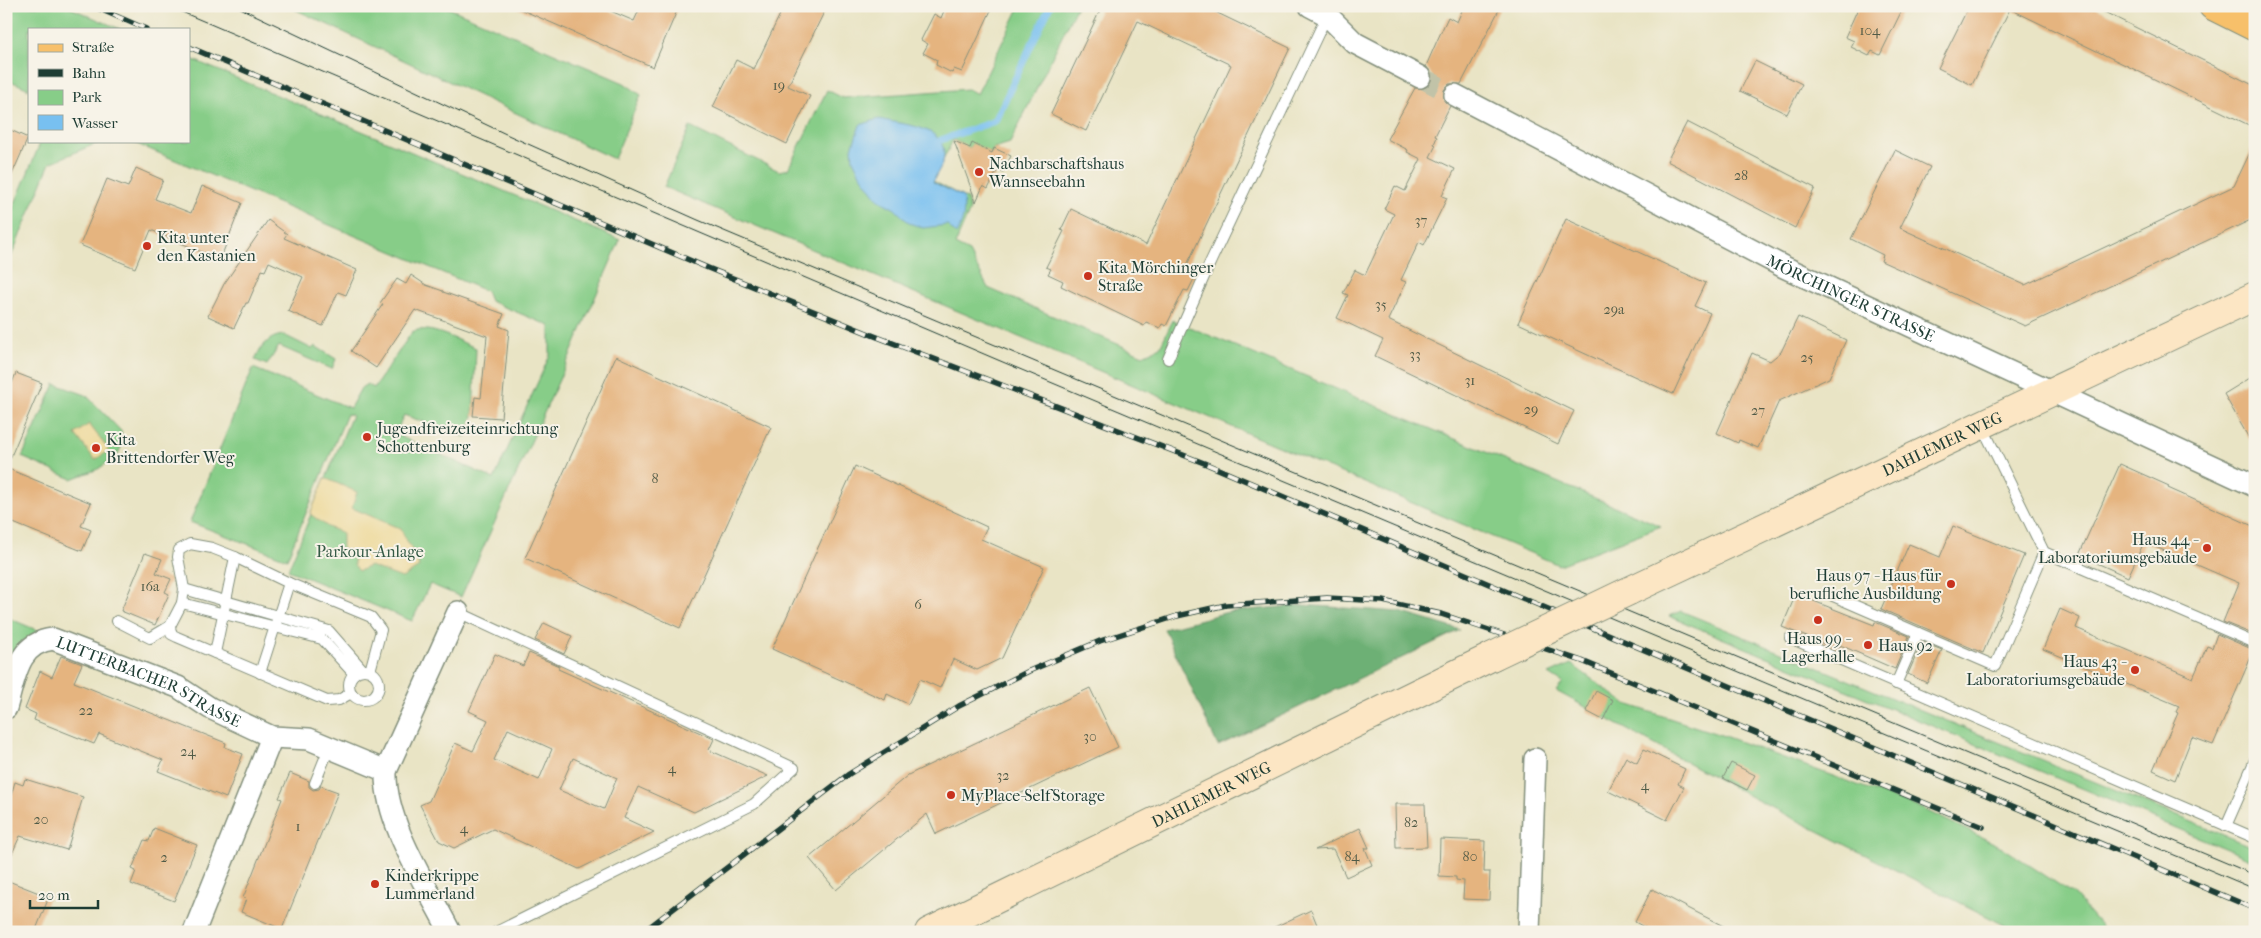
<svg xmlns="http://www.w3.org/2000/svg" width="2261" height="938" font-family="'IM FELL French Canon',serif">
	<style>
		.green { fill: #87cd88; stroke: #53855e }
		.forest { fill: #6db074; stroke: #467654 }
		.sand { fill: #eeda9e; stroke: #868c69 }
		.water { fill: #78c0f0; stroke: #4c7e92 }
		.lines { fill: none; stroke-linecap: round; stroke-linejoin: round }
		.stream { stroke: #78c0f0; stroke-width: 7 }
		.building { fill: #e5b47f; fill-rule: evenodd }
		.street-tunnel { stroke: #c1c3a8; stroke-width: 21; stroke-dasharray: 21 11; stroke-linecap: butt }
		.lane-casing { stroke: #84907c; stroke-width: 12 }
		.street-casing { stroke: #84907c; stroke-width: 24 }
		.secondary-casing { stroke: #84907c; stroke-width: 30 }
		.primary-casing { stroke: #84907c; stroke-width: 30 }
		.lane { stroke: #fff; stroke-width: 10 }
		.street { stroke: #fff; stroke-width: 21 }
		.secondary { stroke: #fce6c4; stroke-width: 28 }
		.primary { stroke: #f7c06b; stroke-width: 28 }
		.tram { stroke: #1f3d34; stroke-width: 1 }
		.rail-casing { stroke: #1f3d34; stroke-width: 5.5 }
		.rail { stroke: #f7f3e8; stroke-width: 4; stroke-dasharray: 11; stroke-linecap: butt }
		.secondary-bridge-casing { stroke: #84907c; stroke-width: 30; stroke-linecap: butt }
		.secondary-bridge { stroke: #fce6c4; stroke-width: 28 }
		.poi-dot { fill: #c8321e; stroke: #f7f3e8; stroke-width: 2 }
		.labels { text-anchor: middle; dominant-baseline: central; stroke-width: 4; stroke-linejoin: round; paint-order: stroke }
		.number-label { font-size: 14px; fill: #505b47 }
		.poi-label { font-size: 16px; fill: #1f3d34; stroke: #f7f3e8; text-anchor: start }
		.street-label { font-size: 16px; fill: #1f3d34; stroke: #f7f3e8 }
		.park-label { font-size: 16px; fill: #345a45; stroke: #f7f3e8 }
	</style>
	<rect width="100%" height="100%" fill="#f7f3e8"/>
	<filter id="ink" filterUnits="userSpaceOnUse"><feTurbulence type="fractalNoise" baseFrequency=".02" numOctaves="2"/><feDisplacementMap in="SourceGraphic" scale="10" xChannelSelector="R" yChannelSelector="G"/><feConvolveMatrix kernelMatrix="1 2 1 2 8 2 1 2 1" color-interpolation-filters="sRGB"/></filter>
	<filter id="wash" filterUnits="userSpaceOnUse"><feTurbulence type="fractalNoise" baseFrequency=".0096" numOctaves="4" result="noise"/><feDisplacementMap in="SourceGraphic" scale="20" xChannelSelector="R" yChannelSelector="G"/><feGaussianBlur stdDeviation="1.12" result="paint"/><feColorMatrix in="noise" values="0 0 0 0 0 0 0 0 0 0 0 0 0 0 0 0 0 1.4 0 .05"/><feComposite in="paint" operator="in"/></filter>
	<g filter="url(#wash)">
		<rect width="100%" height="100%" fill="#e9e4c5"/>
		<g class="green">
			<path d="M6 6H66L120 29H29V89L6 79Z"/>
			<path d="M288 6H444L624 83 641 95 614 159Z"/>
			<path d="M1020 6H1077L1010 143 994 148 992 153 972 144 970 148 953 140 933 181 967 199 970 210 955 245 969 252 988 288 1143 355 1160 347 1173 320 1661 526 1559 565 664 187 690 127 779 171 788 169 827 90 843 98 968 89 977 94Z"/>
			<path d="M189 58 620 240 568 360 461 597 430 584 412 621 288 570 352 415 347 414 287 559 190 522 253 368 350 408 361 388 367 384 374 388 412 332C428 323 460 342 476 348L473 416 465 437 404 415 395 434 494 479 550 355V326L490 301 486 291 130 141H189Z"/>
			<path d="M41 141H102L50 163 6 269V225Z"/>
			<path d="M284 335 312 349 315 346 336 359 332 369 279 346 267 365 255 360C261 347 268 336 284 335Z"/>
			<path d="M55 384 86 395 121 431 123 443 117 456 98 469 72 479 22 457Z"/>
			<path d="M1681 611 2255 848V861L1669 616Z"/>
			<path d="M6 617 39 631 23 641 6 677Z"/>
			<path d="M1571 664 1626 704 1724 736 1923 809 2002 847 2073 894 2106 932H2018L1753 798 1556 691 1563 683 1549 674Z"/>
		</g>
		<path class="forest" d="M1302 605 1400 612 1460 630 1218 746 1164 629 1228 612Z"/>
		<g class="sand">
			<path d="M89 424 109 450 95 460 75 434Z"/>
			<path d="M325 478 357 492 352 508 401 529C405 541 418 555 419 567L402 578 370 566 359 571 354 565V560L342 548V533L328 527 310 514Z"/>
		</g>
		<path class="water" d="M879 119C902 125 946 125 944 156 944 164 936 174 933 182L963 197C965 211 964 221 956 234L947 225 923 228 909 223 895 209 879 200 860 174 853 160 852 148 860 125Z"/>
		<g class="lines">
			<path class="stream" d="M941 140 995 121 1050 6"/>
		</g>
		<g id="blocks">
			<g class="building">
				<path d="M513 6H599L634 21 641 6H679L653 67Z"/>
				<path d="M784 6H827L788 86 810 96 787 144 713 107 736 60 754 69Z"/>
				<path d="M946 6H993L962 72 954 69 952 73 936 65 937 60 923 53 928 44 921 40 934 14 941 18Z"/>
				<path d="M1102 6H1203L1290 48 1187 265 1198 271 1188 291 1184 290 1166 326 1162 324 1160 328 1146 322 1144 326 1061 286 1063 281 1048 274 1051 269 1046 267 1064 231 1061 230 1071 209 1146 245 1231 65 1138 21 1086 131 1051 114Z"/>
				<path d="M1464 6H1501L1461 84H1449L1444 90V101L1450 106 1435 136 1437 137 1434 144 1436 145 1430 157 1455 169 1442 196 1447 198 1424 245 1419 242 1401 280 1406 282 1388 320 1574 411 1558 444 1375 356 1383 340 1337 318 1348 295 1343 293 1355 270 1365 275 1394 214 1384 209 1395 186 1405 191 1421 159 1407 152 1408 150 1387 139 1415 88H1426L1431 83 1432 76 1426 66 1436 43 1448 17 1457 22Z"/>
				<path d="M1859 6H1904L1880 55 1872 51 1869 56 1851 47 1854 41 1845 37Z"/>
				<path d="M1969 6H2092L2255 86V128L2010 9 1972 85 1938 68Z"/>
				<path d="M1755 61 1802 84 1787 114 1740 91Z"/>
				<path d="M1687 122 1815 188 1795 228 1667 161Z"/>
				<path d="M6 128 28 138 6 188Z"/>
				<path d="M954 141 970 148 972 143 992 153 994 148 1011 156 1003 172 998 169 988 189 983 186 976 202Z"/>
				<path d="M2255 142V218L2025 326 1881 261 1883 255 1851 239 1895 150 1930 167 1900 228 2025 285 2234 186Z"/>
				<path d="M136 168 163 180 155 199 191 213 202 186 242 203 220 260 151 230 135 268 80 245 107 179 128 187Z"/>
				<path d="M1566 219 1706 283 1695 306 1710 313 1673 394 1518 323Z"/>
				<path d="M268 220 287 234 284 238 357 270 346 295 338 292 323 326 288 311 303 277 269 262 265 271 262 270 248 303H246L234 328 208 316 224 284Z"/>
				<path d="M411 275 426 285 443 291V292L504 314 499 326 509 330 501 418 473 416 475 397 481 398 487 336 415 310 376 368 351 351 383 304 380 303 397 279 406 284Z"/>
				<path d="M1798 317 1846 340 1829 378 1779 401 1758 448 1739 440 1738 443 1717 433 1752 353 1770 361 1781 352Z"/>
				<path d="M616 356 771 427 680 628 525 558Z"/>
				<path d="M16 373 42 383 6 468 91 503 81 526 91 530 82 551 6 520V380L12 383Z"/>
				<path d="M2255 375V449L2224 394Z"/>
				<path d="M2120 464 2169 486 2168 488 2255 527V635L2223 622 2239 583 2144 542 2128 577 2079 555Z"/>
				<path d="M855 466 987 527 981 539 1044 567 1002 658 977 670 953 659 940 688 920 679 908 704 887 694 885 700 772 649Z"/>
				<path d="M1953 526 2024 555 1983 653 1881 609 1909 544 1940 557Z"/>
				<path d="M145 553 162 559 156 573 171 579 165 592 169 594 155 625 121 611Z"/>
				<path d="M1796 594 1874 625 1875 622 1909 636 1895 669 1840 645 1839 650 1782 627Z"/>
				<path d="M2060 609 2080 618 2076 628 2193 678 2207 646 2212 648 2217 634 2254 650 2213 745 2192 737 2175 780 2153 770 2178 713 2176 712 2179 706 2043 649Z"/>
				<path d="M544 623 572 636 564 654 535 640Z"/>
				<path d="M1922 642 1942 650 1927 683 1908 674Z"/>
				<path d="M529 653 559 666 558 669 714 739 709 750 768 776 694 812 638 787 624 818 654 832 579 869 493 829 454 848 439 841 420 805 429 801 455 743 473 751 488 720 469 711 495 654 523 666ZM508 729 552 749 539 780 494 760ZM573 758 617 778 604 809 559 790Z"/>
				<path d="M61 656 82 664 74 682 226 743 225 747 243 754 226 798 158 771 163 760 99 734 94 744 34 720 36 714 25 709 40 671 52 677Z"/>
				<path d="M1090 688 1118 747 936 834 927 814 836 890 809 858 908 775Z"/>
				<path d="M1596 691 1613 700 1603 720 1586 711Z"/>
				<path d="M1644 749 1685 769 1678 784 1684 787 1667 820 1608 791 1626 757 1637 763Z"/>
				<path d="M1731 763 1755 775 1747 790 1723 778Z"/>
				<path d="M290 773 309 781V787L313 790 319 789 321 786 338 792 282 929 241 912 246 899 243 898 282 799 279 798Z"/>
				<path d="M25 779 83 797 67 850 20 836 6 867V812L15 782 23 785Z"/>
				<path d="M1395 804H1425L1427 847 1396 848Z"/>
				<path d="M154 828 197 845 174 901 131 884 136 871 132 869 144 840 149 841Z"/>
				<path d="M1360 828 1369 848H1365L1372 865 1346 877 1333 849 1315 850Z"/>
				<path d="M1440 839 1485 841 1484 872H1490L1489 900 1463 899 1464 881 1456 880V877L1439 876Z"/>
				<path d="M6 880 49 897 35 932H6Z"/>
				<path d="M1652 889 1690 909 1735 932H1653L1635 922Z"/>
				<path d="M1311 910 1320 932H1264Z"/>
			</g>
		</g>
	</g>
	<g filter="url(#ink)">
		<use href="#blocks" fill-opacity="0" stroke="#84907c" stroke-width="1"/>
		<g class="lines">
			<path class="street-tunnel" d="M1420 77 1455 95"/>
			<g class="lane-casing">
				<g id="lane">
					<path d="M1168 359 1210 263 1327 15"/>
					<path d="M1982 426 2044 552 2255 643"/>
					<path d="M184 589 178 557 179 550 190 544 212 548 235 557 289 583 371 617 381 630 370 671"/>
					<path d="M1833 596 1995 666 2044 552"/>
					<path d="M458 612 794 768 754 804 496 932"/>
					<path d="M117 621 150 638 170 626 182 603"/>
					<path d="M170 626 171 634 177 637 327 701 339 700 351 693"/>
					<path d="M1790 638 2255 838"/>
					<path d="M215 653 235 557"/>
					<circle cx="364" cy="685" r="15"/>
					<path d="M260 673 289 583"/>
					<path d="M354 674 322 639 182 603 184 589 329 631 363 670"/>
					<path d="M1896 684 1918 633"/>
					<path d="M315 783 329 748"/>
					<path d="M2226 826 2255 760"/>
				</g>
			</g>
			<g class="street-casing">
				<g id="street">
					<path d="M1310 6 1327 15 1355 43 1420 77"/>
					<path id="s1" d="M1455 95 1784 267 2255 486"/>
					<path id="s2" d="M6 708C15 678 17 643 53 639L178 687 210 708 272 737 309 739 386 771"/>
					<path d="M194 932 272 737"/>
					<path d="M450 932C427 886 384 822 386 771L458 612"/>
					<path d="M1529 932 1535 759"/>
				</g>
			</g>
			<g class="secondary-casing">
				<g id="secondary">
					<path id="s3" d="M1629 591 2255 296"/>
					<path id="s4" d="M929 932 1493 656"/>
				</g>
			</g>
			<g class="primary-casing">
				<path id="primary" d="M2213 6 2255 27"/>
			</g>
			<use href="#lane" class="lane"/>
			<use href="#street" class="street"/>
			<use href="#secondary" class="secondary"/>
			<use href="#primary" class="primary"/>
			<g class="tram">
				<path d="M168 6 998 360 2255 889"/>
				<path d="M236 6 508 135 698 220 2255 875"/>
			</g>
			<g class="rail-casing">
				<g id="rail">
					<path d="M93 6 146 29"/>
					<path d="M189 47 708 268 872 335 1204 463 2255 909"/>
					<path d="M643 932 849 774 959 706 1029 671 1100 641 1177 616 1226 605 1327 598 1383 601 1441 614 1582 661 1983 827"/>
				</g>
			</g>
			<use href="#rail" class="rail"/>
			<g class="secondary-bridge-casing">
				<path id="secondary-bridge" d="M1493 656 1629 591"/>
			</g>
			<use href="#secondary-bridge" class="secondary-bridge"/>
		</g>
	</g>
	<g class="poi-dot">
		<circle cx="979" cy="172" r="5"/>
		<circle cx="147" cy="246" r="5"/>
		<circle cx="1088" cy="276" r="5"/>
		<circle cx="367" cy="437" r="5"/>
		<circle cx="96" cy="448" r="5"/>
		<circle cx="2207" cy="548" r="5"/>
		<circle cx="1951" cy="584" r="5"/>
		<circle cx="1818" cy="620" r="5"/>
		<circle cx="1868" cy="645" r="5"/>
		<circle cx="2135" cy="670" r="5"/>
		<circle cx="951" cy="795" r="5"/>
		<circle cx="375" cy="884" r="5"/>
	</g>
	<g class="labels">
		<g class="number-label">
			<text x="1870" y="30">104</text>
			<text x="779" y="85">19</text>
			<text x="1741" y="175">28</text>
			<text x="1421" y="220">37</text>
			<text x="1381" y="304">35</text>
			<text x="1614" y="309">29a</text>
			<text x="1415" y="354">33</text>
			<text x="1807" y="357">25</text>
			<text x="1470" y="380">31</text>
			<text x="1531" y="409">29</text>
			<text x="1758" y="410">27</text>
			<text x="655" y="478">8</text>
			<text x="150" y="586">16a</text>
			<text x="918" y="604">6</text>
			<text x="86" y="710">22</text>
			<text x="1090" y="736">30</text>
			<text x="188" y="751">24</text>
			<text x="672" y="768">4</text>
			<text x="1003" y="775">32</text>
			<text x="1645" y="785">4</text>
			<text x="41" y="819">20</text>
			<text x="1411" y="822">82</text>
			<text x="298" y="826">1</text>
			<text x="464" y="828">4</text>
			<text x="1352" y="856">84</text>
			<text x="1470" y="856">80</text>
			<text x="164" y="857">2</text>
		</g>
		<g class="poi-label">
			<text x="989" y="163">Nachbarschaftshaus<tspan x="989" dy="18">Wannseebahn</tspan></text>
			<text x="157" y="237">Kita unter<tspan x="157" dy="18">den Kastanien</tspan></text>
			<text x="1098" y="267">Kita Mörchinger<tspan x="1098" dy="18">Straße</tspan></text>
			<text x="377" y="428">Jugendfreizeiteinrichtung<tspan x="377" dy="18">Schottenburg</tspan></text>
			<text x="106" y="439">Kita<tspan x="106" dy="18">Brittendorfer Weg</tspan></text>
			<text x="2197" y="539" text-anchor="end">Haus 44 -<tspan x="2197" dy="18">Laboratoriumsgebäude</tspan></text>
			<text x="1941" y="575" text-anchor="end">Haus 97 - Haus für<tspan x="1941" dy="18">berufliche Ausbildung</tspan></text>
			<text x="1818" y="638" text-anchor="middle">Haus 99 -<tspan x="1818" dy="18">Lagerhalle</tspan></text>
			<text x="1878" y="645">Haus 92</text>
			<text x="2125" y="661" text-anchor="end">Haus 43 -<tspan x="2125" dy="18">Laboratoriumsgebäude</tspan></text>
			<text x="961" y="795">MyPlace-SelfStorage</text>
			<text x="385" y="875">Kinderkrippe<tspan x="385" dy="18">Lummerland</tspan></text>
		</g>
		<g class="street-label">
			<text stroke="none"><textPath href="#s1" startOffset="445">MÖRCHINGER STRASSE</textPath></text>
			<text stroke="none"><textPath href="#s3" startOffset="346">DAHLEMER WEG</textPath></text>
			<text stroke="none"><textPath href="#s2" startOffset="195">LUTTERBACHER STRASSE</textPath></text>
			<text stroke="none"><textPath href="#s4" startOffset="314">DAHLEMER WEG</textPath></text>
		</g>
		<g class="park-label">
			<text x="370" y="551">Parkour-Anlage</text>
		</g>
	</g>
	<rect width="2261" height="938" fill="none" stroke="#f7f3e8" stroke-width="25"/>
	<rect x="28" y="28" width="162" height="115" fill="#f7f3e8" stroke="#a1aaa0"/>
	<rect x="38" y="44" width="25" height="8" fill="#f7c06b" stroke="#a1aaa0"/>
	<text x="72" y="52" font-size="15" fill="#1f3d34">Straße</text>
	<rect x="38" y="69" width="25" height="8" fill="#1f3d34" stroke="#a1aaa0"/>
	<text x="72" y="78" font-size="15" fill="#1f3d34">Bahn</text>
	<rect x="38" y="90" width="25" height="15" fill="#87cd88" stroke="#a1aaa0"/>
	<text x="72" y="102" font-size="15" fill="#1f3d34">Park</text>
	<rect x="38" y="115" width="25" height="15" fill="#78c0f0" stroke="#a1aaa0"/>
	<text x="72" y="128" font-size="15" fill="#1f3d34">Wasser</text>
	<path d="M30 900v8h68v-8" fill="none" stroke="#1f3d34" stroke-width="2.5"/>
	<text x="38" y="900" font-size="15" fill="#1f3d34" stroke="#f7f3e8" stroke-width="4" paint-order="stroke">20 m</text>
</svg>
